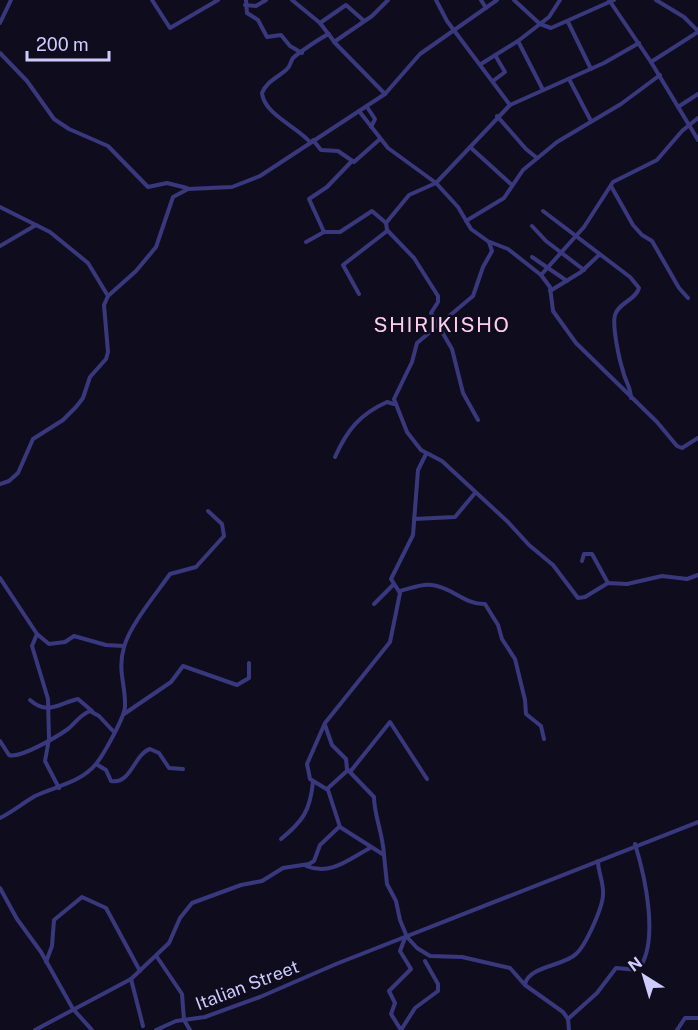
<svg xmlns="http://www.w3.org/2000/svg" width="698" height="1030" font-family="'Public Sans',sans-serif">
	<style>
		.lines { fill: none; stroke-linecap: round; stroke-linejoin: round }
		.minor { stroke: #39387d; stroke-width: 4 }
		.labels { text-anchor: middle; dominant-baseline: central; stroke-width: 5; stroke-linejoin: round; paint-order: stroke }
		.street-label { font-size: 18px; fill: #d0cbfe; stroke: #0f0c1e }
		.quarter-label { font-size: 21px; letter-spacing: 1.5px; fill: #fecded; stroke: #0f0c1e }
	</style>
	<rect width="100%" height="100%" fill="#0f0c1e"/>
	<g class="lines">
		<g class="minor">
			<path d="M152 0 170 28 218 0"/>
			<path d="M246 0 247 13 258 20 267 37 281 35 290 46 302 53"/>
			<path d="M292 0 320 23 336 44 385 94"/>
			<path d="M436 0 447 21 510 105"/>
			<path d="M481 0 486 8"/>
			<path d="M514 0 540 24 551 28 614 0"/>
			<path d="M609 0 651 62 698 140"/>
			<path d="M656 0 684 17 698 31"/>
			<path d="M245 5 256 6 266 0"/>
			<path d="M568 22 591 69"/>
			<path d="M0 23 11 0"/>
			<path d="M320 23 346 5 363 20"/>
			<path d="M518 41 549 17 560 0"/>
			<path d="M334 42 372 16 388 0"/>
			<path d="M0 53 27 81 54 119 69 129 108 146 148 187 167 183 187 188"/>
			<path d="M651 62 698 32"/>
			<path d="M481 64 518 41 543 90"/>
			<path d="M569 79 591 121"/>
			<path d="M493 81 505 72 495 55"/>
			<path d="M367 107 375 119 371 127"/>
			<path d="M678 107 698 94"/>
			<path d="M359 111 388 148 436 183 458 207 471 229 489 242 492 251 483 267 473 296 417 343 412 362 394 399 407 432 421 450 442 461 508 522 529 545 553 565 578 598 585 597 608 583 627 584 662 576 687 579 698 575"/>
			<path d="M497 116 526 149 537 158"/>
			<path d="M313 140 321 150 338 151 354 162 380 139"/>
			<path d="M310 142C296 126 264 114 262 93 267 81 277 78 286 70 291 66 290 62 293 58 297 54 323 36 329 34"/>
			<path d="M470 147 512 185"/>
			<path d="M611 186 633 225 642 235 652 241 679 288 688 298"/>
			<path d="M0 207 50 232 88 263 108 296"/>
			<path d="M543 211 630 277 639 288C636 300 618 303 615 315 612 326 619 359 623 371 625 381 631 387 631 398"/>
			<path d="M466 221 504 198 523 170 557 142 621 104 660 75"/>
			<path d="M532 226 546 241 584 270"/>
			<path d="M324 232 309 199 327 187 351 162"/>
			<path d="M306 242 324 232H340L372 211 386 223"/>
			<path d="M490 242 508 249 541 275 550 287 553 311 576 343 657 422 677 446 682 448 698 438"/>
			<path d="M0 246 36 225"/>
			<path d="M532 257 567 281"/>
			<path d="M541 275 584 227 613 182 657 160 682 131 698 118"/>
			<path d="M550 291 581 272 599 255"/>
			<path d="M359 294 343 265 387 231"/>
			<path d="M478 420 463 393 452 349 431 313 438 302V296L414 258 387 230 386 223 409 195 436 183 510 105 604 63 639 43"/>
			<path d="M426 454 418 470 413 535 391 579 400 593 390 642 325 723 307 764 310 779 328 790 340 827 384 855 387 884 396 901 400 920 407 937 417 948 430 956 462 957 510 968 525 985 563 1012 568 1019 569 1030"/>
			<path d="M335 457C347 430 360 414 387 402L394 404"/>
			<path d="M0 484 9 481 18 473 33 439 63 420 76 407 83 398 90 377 106 359 108 352 104 305 108 296 136 271 156 247 173 197 188 189 232 187 260 176 385 94 420 54 497 0"/>
			<path d="M414 519 455 517 475 493"/>
			<path d="M582 561 584 554H592L608 583"/>
			<path d="M0 578 37 634 32 646 48 699 49 739 45 761 59 788"/>
			<path d="M399 591C410 589 421 583 432 585 452 587 465 605 485 604L498 625 502 639 515 659 525 700 526 714 541 726 544 739"/>
			<path d="M374 604 393 585"/>
			<path d="M37 634 49 644 65 642 74 636 106 645 124 646"/>
			<path d="M30 700C48 716 59 703 78 699L92 711"/>
			<path d="M124 714 171 682 183 666 237 685 249 678V663"/>
			<path d="M325 725 332 745 346 759 347 769 374 797C374 815 383 834 384 855"/>
			<path d="M0 741 9 755C20 759 58 736 68 729 76 722 80 715 90 711L99 716 113 731"/>
			<path d="M96 764 106 770 111 781C131 785 134 754 150 749L159 753 169 768 183 769"/>
			<path d="M350 772 390 722 427 779"/>
			<path d="M327 789 348 770"/>
			<path d="M0 818C12 812 23 803 35 796 56 786 80 783 96 764 104 754 124 718 125 707 126 685 117 671 124 647 130 625 156 594 170 574L196 567 224 536 222 524 208 511"/>
			<path d="M281 839C303 821 310 811 313 782"/>
			<path d="M306 866C331 876 349 859 370 848"/>
			<path d="M0 888 17 919 41 952 73 1009 92 1030"/>
			<path d="M157 957 182 994 184 1020 190 1030"/>
			<path d="M46 962 52 946 54 920 82 897 106 908 140 971"/>
			<path d="M131 979 143 1026"/>
			<path d="M525 984C529 966 564 966 576 954 586 945 603 907 603 894 604 883 598 872 598 861"/>
			<path d="M568 1019 597 993 616 968 638 970C660 943 645 876 635 844"/>
			<path d="M35 1030 131 979 169 943 180 918 192 903 241 885 262 881 283 868 309 864 314 861 320 845 339 827"/>
			<path d="M156 1030 176 1021 205 1017 260 997 336 964 698 822"/>
			<path d="M401 1030 391 1014 395 1003 389 991 411 969 400 951 405 938"/>
			<path d="M401 1030 415 1008 438 991V984L425 961"/>
			<path d="M677 1030 685 1018H698"/>
		</g>
	</g>
	<g class="labels">
		<g class="street-label">
			<text transform="translate(247 985) rotate(-21)">Italian Street</text>
		</g>
		<g class="quarter-label">
			<text x="442" y="324">SHIRIKISHO</text>
		</g>
	</g>
	<g transform="translate(644 976) rotate(323)" stroke="#0f0c1e" stroke-width="4.5" paint-order="stroke">
	<path d="M0-4.5L10 22L0 15L-10 22Z" fill="#d0cbfe"/>
	<text y="-9" font-size="16" font-weight="bold" text-anchor="middle" fill="#d0cbfe">N</text>
	</g>
	<path d="M27 51v9h82v-9" fill="none" stroke="#d0cbfe" stroke-width="3"/>
	<text x="36" y="51" font-size="18" fill="#d0cbfe" stroke="#0f0c1e" stroke-width="4.5" paint-order="stroke">200 m</text>
</svg>
